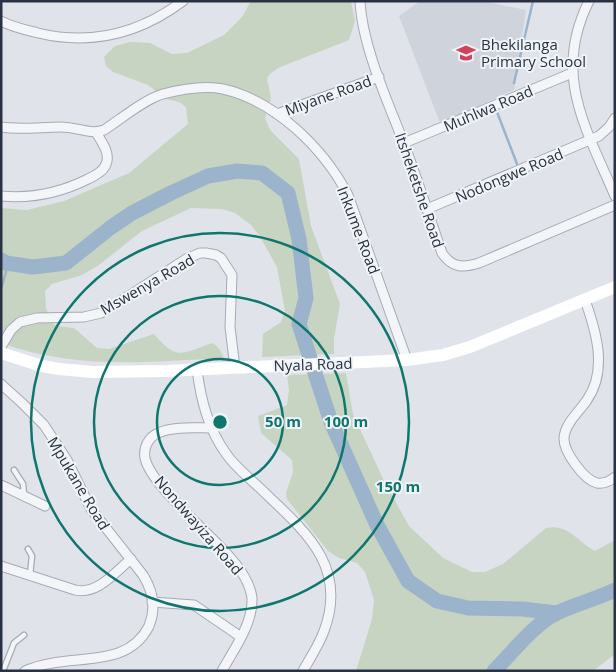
<svg xmlns="http://www.w3.org/2000/svg" width="616" height="672" font-family="'Open Sans',sans-serif">
	<style>
		.built { fill: #ced3dc }
		.green { fill: #c6d4c1 }
		.lines { fill: none; stroke-linecap: round; stroke-linejoin: round }
		.stream { stroke: #9bb3cb; stroke-width: 2.5 }
		.river { stroke: #9bb3cb; stroke-width: 15 }
		.lane-casing { stroke: #a5abb4; stroke-width: 7 }
		.street-casing { stroke: #a5abb4; stroke-width: 11 }
		.lane { stroke: #f3f5f8; stroke-width: 4.5 }
		.street { stroke: #f3f5f8; stroke-width: 9 }
		.secondary { stroke: #fff; stroke-width: 12 }
		.ring { fill: none; stroke: #0f766e; stroke-width: 2.5 }
		.labels { text-anchor: middle; dominant-baseline: central; stroke-width: 4; stroke-linejoin: round; paint-order: stroke }
		.poi-label { font-size: 15px; fill: #283242; stroke: #f0f3f7; text-anchor: start }
		.street-label { font-size: 15px; fill: #283242; stroke: #f0f3f7 }
		.centre { fill: #0f766e; stroke: #f0f3f7; stroke-width: 2.5 }
		.ring-label { font-size: 15px; text-anchor: middle; font-weight: bold; fill: #0f766e; stroke: #f0f3f7; stroke-width: 4; stroke-linejoin: round; paint-order: stroke }
	</style>
	<rect width="100%" height="100%" fill="#e0e4ea"/>
	<path class="built" d="M420 1H483L526 10 514 90 440 123 399 16Z"/>
	<g class="green">
		<path d="M251 1H351L355 21 349 40 278 68 270 74 267 78 271 98 265 118 270 130 299 159 311 226 340 304 334 339V354L262 357 263 334 281 322 285 311 277 267 259 235 251 225 235 213 222 209 191 208 142 231 99 265 82 275 52 284 45 291 46 308 52 323 57 326 74 328 97 348 109 349 154 334C177 361 181 354 212 343 219 347 221 351 224 358 145 362 78 370 1 343V208L27 210 64 201 129 173 188 124 186 107 179 102 166 99 148 85 113 72 106 66 104 57 115 46 130 42 150 43 172 54 187 53 224 35 242 17Z"/>
		<path d="M346 373 353 414 385 483 409 526 443 558 472 572H485L503 564 546 528C568 523 578 542 595 551L615 540V654L593 671H356L372 619 374 600 365 572 357 563 339 558 328 551 287 499 286 493 293 472 292 460 261 433 258 416 287 405 289 390 287 375Z"/>
	</g>
	<g class="lines">
		<g class="stream">
			<path d="M514 83 533 1"/>
			<path d="M497 112 517 164"/>
			<path d="M1 289 6 272V263"/>
		</g>
		<g class="river">
			<path d="M1 260 6 263 33 267 66 263 110 228 132 213 171 193 208 176 237 171 262 173 288 193 299 239 306 298 299 324 331 422 377 525 408 581 437 601 468 608 523 609 556 613"/>
			<path d="M494 671C511 654 536 622 557 613 576 604 596 599 615 590"/>
		</g>
		<g class="lane-casing">
			<g id="lane">
				<path d="M14 470 23 484 24 496"/>
				<path d="M28 549 32 556 30 575"/>
				<path d="M3 671 14 643 24 635"/>
			</g>
		</g>
		<g class="street-casing">
			<g id="street">
				<path d="M360 1C362 45 387 100 403 141 417 178 429 216 442 253 452 268 463 268 479 263L615 205"/>
				<path d="M589 1C552 75 586 128 615 196"/>
				<path d="M1 21C12 27 26 30 38 33 92 46 139 34 183 1"/>
				<path d="M277 114 379 77"/>
				<path d="M1 127C21 130 41 127 61 127 77 127 90 135 104 130 121 119 145 99 163 94 182 89 204 85 223 89 276 101 324 149 348 195L407 360"/>
				<path d="M404 143 572 73"/>
				<path d="M1 196C33 199 60 193 88 179 96 175 105 171 107 161 109 151 101 141 96 132"/>
				<path d="M427 209 599 136 609 127 615 118"/>
				<path d="M585 300C596 331 608 370 587 400 580 411 564 424 564 439 564 452 584 480 597 483 604 484 610 481 615 477"/>
				<path d="M1 347 11 330 20 322 37 318 84 317 101 313 124 299 186 259 200 253H206L216 255 221 258 232 275 230 327 235 368"/>
				<path d="M197 370C201 400 208 429 227 455 237 469 252 480 264 492 306 532 348 567 324 631 319 645 310 658 303 671"/>
				<path d="M1 384 22 403 44 425 67 460 91 509 143 575C153 591 156 609 149 626 126 672 69 651 25 671"/>
				<path d="M211 428C194 428 174 426 158 433 149 437 143 447 145 458 150 484 209 533 228 555 239 567 250 582 252 598 253 624 234 649 222 671"/>
				<path d="M1 485 45 506"/>
				<path d="M1 566 75 590C98 595 115 572 131 559"/>
				<path d="M152 602 194 605 241 637"/>
			</g>
		</g>
		<use href="#lane" class="lane"/>
		<use href="#street" class="street"/>
		<path class="secondary" d="M1 353 42 366 59 369 93 372 165 371 407 360 443 355 470 347 615 287"/>
	</g>
	<g class="ring">
		<circle cx="220" cy="422" r="63"/>
		<circle cx="220" cy="422" r="126"/>
		<circle cx="220" cy="422" r="189"/>
	</g>
	<defs>
		<g id="school-bare" transform="scale(1.5)"><path d="M0-5L7-2L0 1L-7-2ZM-4 1L0 2.5L4 1V4Q0 6-4 4Z" fill="#d2435b" stroke="#f0f3f7" stroke-width="2.5" paint-order="stroke"/></g>
	</defs>
	<g fill-rule="evenodd">
		<use href="#school-bare" x="466" y="53"/>
	</g>
	<g class="labels">
		<g class="poi-label">
			<text x="481" y="44">Bhekilanga<tspan x="481" dy="17">Primary School</tspan></text>
		</g>
		<g class="street-label">
			<text transform="translate(328 95) rotate(-20)">Miyane Road</text>
			<text transform="translate(488 108) rotate(-23)">Muhlwa Road</text>
			<text transform="translate(509 175) rotate(-23)">Nodongwe Road</text>
			<text transform="translate(420 190) rotate(71)">Itsheketshe Road</text>
			<text transform="translate(359 230) rotate(69)">Inkume Road</text>
			<text transform="translate(147 284) rotate(-30)">Mswenya Road</text>
			<text transform="translate(313 364) rotate(-2)">Nyala Road</text>
			<text transform="translate(79 483) rotate(59)">Mpukane Road</text>
			<text transform="translate(199 525) rotate(49)">Nondwayiza Road</text>
		</g>
	</g>
	<circle cx="220" cy="422" r="8" class="centre"/>
	<g class="ring-label">
		<text x="283" y="427">50 m</text>
		<text x="346" y="427">100 m</text>
		<text x="398" y="492">150 m</text>
	</g>
	<rect width="616" height="672" fill="none" stroke="#283242" stroke-width="5"/>
</svg>
